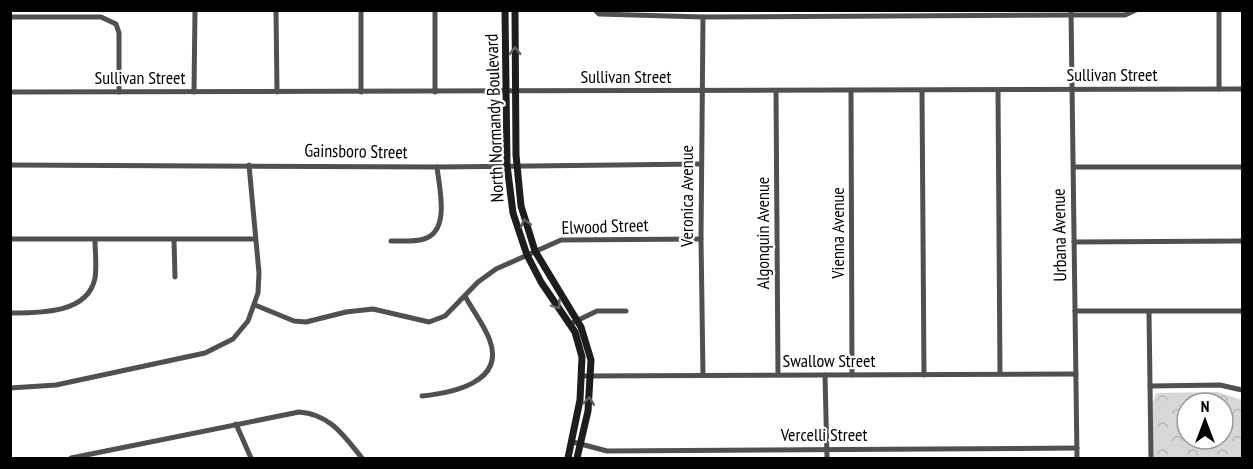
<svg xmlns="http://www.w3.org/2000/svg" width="1253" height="469" font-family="'PT Sans Narrow',sans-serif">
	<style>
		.forest { fill: url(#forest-crowns); fill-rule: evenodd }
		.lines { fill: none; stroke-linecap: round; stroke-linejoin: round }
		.street { stroke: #505050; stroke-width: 5 }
		.secondary { stroke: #1d1d1d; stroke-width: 7 }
		.oneway { stroke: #616161 }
		.labels { text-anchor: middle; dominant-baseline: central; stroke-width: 4.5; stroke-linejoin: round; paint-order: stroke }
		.street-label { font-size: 18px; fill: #000; stroke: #fff }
	</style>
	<defs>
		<pattern id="forest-crowns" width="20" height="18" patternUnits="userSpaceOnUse" patternTransform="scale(1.5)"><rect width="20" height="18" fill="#d7d7d7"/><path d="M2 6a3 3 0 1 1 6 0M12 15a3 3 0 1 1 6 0" fill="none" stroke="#b7b7b7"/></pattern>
	</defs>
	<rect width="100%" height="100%" fill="#fff"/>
	<path class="forest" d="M1218 392 1242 400V458H1153V402L1156 393ZM1187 403H1223V439H1187Z"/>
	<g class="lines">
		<g class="street">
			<path d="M276 10 277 92"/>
			<path d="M361 10V92"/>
			<path d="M435 10V92"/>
			<path d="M595 10 599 14 703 17 1071 15H1125L1136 10"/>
			<path d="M1071 10 1077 458"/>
			<path d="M1219 10V89"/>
			<path d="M10 17H101L116 24 119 33V92"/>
			<path d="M703 17 701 239 703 375"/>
			<path d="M776 91 778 375"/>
			<path d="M851 91 852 375"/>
			<path d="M922 91 924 375"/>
			<path d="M998 91 1000 374"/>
			<path d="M10 92 1242 89"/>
			<path d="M194 92 195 10"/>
			<path d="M10 165 437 167 701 164"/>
			<path d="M1074 167H1242"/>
			<path d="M10 239H255"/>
			<path d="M174 240 175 277"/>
			<path d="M391 241C401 241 414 242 424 239 451 231 439 187 437 167"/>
			<path d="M1074 242 1242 241"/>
			<path d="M255 305 294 321 306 322 346 312 373 309 429 322 445 316 478 282 496 269 561 240 701 239"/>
			<path d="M1075 311H1242"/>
			<path d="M1149 312 1151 458"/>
			<path d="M10 313C39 313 88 314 95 278 97 266 95 252 95 240"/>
			<path d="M570 324 597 311H626"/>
			<path d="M825 375 827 458"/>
			<path d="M582 376 1076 374"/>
			<path d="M1150 386 1220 385 1242 390"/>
			<path d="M10 388 56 385 205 353 233 339 248 321 258 293 259 273 249 165"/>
			<path d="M422 396C451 393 505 383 490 341 485 326 473 311 465 296"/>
			<path d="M236 424 251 458"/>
			<path d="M573 442 607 451 1077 448"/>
			<path d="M71 458 299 412C330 414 344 436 362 458"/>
		</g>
		<g class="secondary">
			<path d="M505 10 507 165 513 213 527 255 541 282 575 332 582 357 580 400 568 458"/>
			<path d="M515 10 516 155 521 206 535 251 581 327 591 360 588 411 577 458"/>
		</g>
	</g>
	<defs><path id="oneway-chevron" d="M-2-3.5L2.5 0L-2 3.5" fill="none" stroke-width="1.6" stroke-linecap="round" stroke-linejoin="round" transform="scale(1.5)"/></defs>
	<g class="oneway">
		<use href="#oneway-chevron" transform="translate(515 51) rotate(-91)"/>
		<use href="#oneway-chevron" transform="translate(525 223) rotate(-106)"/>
		<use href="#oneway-chevron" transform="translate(557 305) rotate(54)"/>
		<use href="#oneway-chevron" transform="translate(589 401) rotate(-83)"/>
	</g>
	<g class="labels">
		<g class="street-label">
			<text x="1112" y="74">Sullivan Street</text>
			<text x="626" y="76">Sullivan Street</text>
			<text x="140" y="77">Sullivan Street</text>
			<text transform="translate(494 118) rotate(-92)">North Normandy Boulevard</text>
			<text transform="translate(356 151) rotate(1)">Gainsboro Street</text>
			<text transform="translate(686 196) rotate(-90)">Veronica Avenue</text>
			<text transform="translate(605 226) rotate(-2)">Elwood Street</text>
			<text transform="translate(762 233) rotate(-90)">Algonquin Avenue</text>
			<text transform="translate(837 233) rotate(-90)">Vienna Avenue</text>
			<text transform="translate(1059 235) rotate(-91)">Urbana Avenue</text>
			<text x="829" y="360">Swallow Street</text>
			<text x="824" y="434">Vercelli Street</text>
		</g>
	</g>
	<rect width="1253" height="469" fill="none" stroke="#000000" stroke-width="24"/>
	<g transform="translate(1205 421)"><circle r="28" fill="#ffffff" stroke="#999999" stroke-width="1.5"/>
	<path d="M0-4.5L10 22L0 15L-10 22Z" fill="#000000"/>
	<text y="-9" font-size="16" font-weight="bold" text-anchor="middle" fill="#000000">N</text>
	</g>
</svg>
